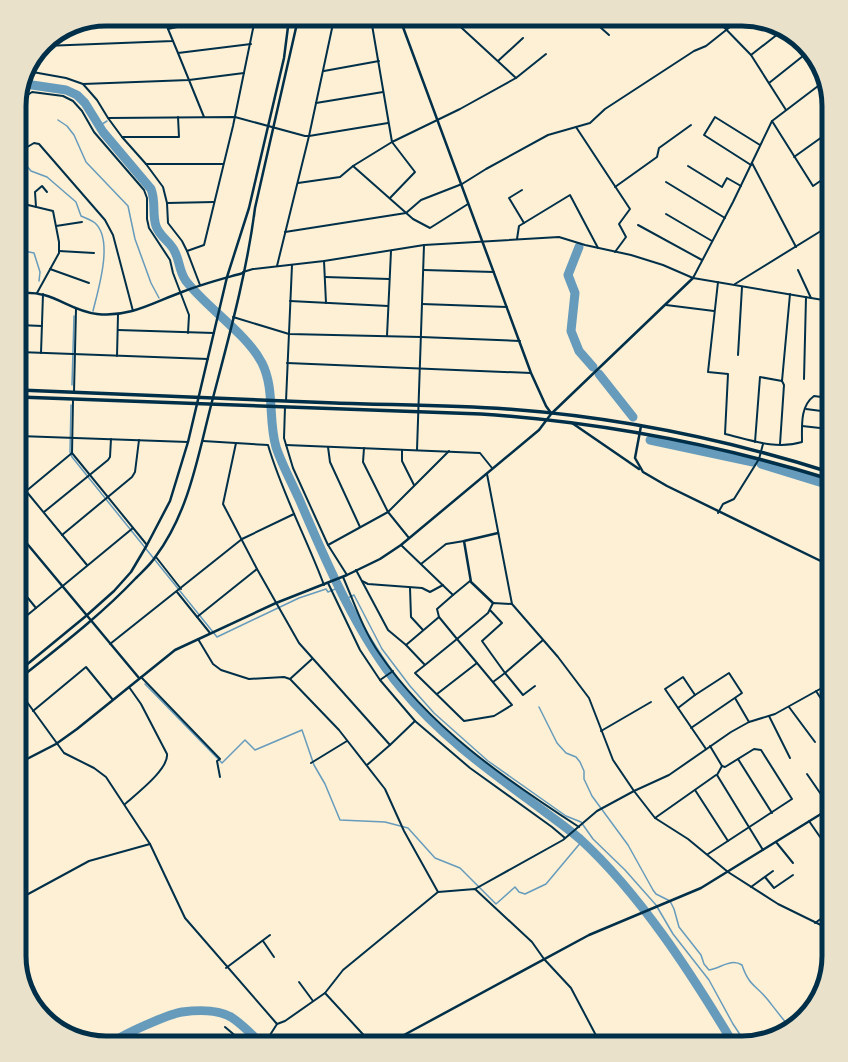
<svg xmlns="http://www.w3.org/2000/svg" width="848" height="1062" font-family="'Titillium Web',sans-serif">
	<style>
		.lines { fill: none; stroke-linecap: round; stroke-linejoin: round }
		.stream { stroke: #669bbc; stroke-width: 1.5 }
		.river { stroke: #669bbc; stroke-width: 9 }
		.minor { stroke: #003049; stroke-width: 2 }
		.tertiary { stroke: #003049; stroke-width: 2.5 }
		.primary { stroke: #003049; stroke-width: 3.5 }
		.rim { fill: none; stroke: #003049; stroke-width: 5 }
	</style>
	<rect width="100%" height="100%" fill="#fdf0d5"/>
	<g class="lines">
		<g class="stream">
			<path d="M58 120 67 126 74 135 86 162 128 206 135 239 151 283 159 298"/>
			<path d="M99 126 107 121"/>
			<path d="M22 160 31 171 47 177 76 202 81 216C86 218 91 220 95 223 114 240 98 290 93 311"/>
			<path d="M19 250 34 253 40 272 39 281"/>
			<path d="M571 337 574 339"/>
			<path d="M72 385 74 316"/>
			<path d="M71 405 70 452 72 457 217 637 299 598 326 589 328 592 340 587"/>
			<path d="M346 599 354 595 382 649 410 686 434 713 488 761 566 816 581 822 593 839 625 870 656 905 673 934 709 980 733 1024 745 1042"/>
			<path d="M145 684 222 763 245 740 255 750 302 730 314 765 325 784 340 820 385 822 408 828 435 858 460 868 496 904 515 887 519 892 525 894 546 884 582 841"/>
			<path d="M539 707 557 743 566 753 576 757 580 762 584 771V779L592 796 628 845 653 890 656 894 670 901 674 909 679 927 701 955 704 964 709 970C721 968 731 958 742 965 749 986 756 985 768 1000 775 1009 781 1017 788 1025L792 1027"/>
			<path d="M123 1036 132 1043"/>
		</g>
		<g class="river">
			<path d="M24 81 32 85 66 90 77 95 85 103 103 132 151 189C156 201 152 214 156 226 159 235 167 240 172 247 180 257 178 270 186 281 208 309 246 333 262 363 275 389 268 420 276 447 282 465 292 483 300 501 326 562 358 636 401 688 437 732 483 766 529 800 546 813 564 825 580 839 640 894 691 973 733 1043"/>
			<path d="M579 247 568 275 575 293 571 331 579 351 593 367"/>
			<path d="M599 374 633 417"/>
			<path d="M650 440 753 462"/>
			<path d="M761 464 829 485"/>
			<path d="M112 1043C123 1034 169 1014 182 1012 197 1010 217 1009 231 1017 242 1024 252 1035 261 1043"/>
		</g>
		<g class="minor">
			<path d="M164 19 168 29"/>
			<path d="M371 19 392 142 460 109 516 78 452 19"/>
			<path d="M591 19 609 35"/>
			<path d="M716 19 751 55 786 110"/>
			<path d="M546 20 547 19"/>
			<path d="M333 23 360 19"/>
			<path d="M173 41 178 53"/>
			<path d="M44 46 173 41 168 29 213 19"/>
			<path d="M751 55 783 30"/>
			<path d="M498 61 523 38"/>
			<path d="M27 71 66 78 83 84"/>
			<path d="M324 71 379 61"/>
			<path d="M244 73 189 80 83 84 97 100 108 118 235 117 305 136H309L334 19"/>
			<path d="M516 78 546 54"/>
			<path d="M769 83 808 52"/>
			<path d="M19 101 32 92 63 96 73 101 82 111 94 132 144 190 147 198V219L149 228 170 260 173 273 189 315 188 333"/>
			<path d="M316 103 383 92"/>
			<path d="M204 117 178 53 251 44"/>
			<path d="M108 118 122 137H179L178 117"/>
			<path d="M772 121 813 186 829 175"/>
			<path d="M576 127 630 209 619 224 626 237 615 252"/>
			<path d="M122 137 146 164H223"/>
			<path d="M19 152 34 143 39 144 105 220 113 235 133 311"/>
			<path d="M794 157 829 132"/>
			<path d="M19 161V160"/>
			<path d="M752 163 796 247"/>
			<path d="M146 164 163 187 167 203 168 223 182 241 187 251"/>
			<path d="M751 165 704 135 715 117 760 145"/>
			<path d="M353 166 413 219 430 228 468 204"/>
			<path d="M688 166 722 187 727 178 741 186"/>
			<path d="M666 182 725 218"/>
			<path d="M298 183 340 177 353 166 392 142 415 172 390 198"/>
			<path d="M615 187 657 157 659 148 691 125"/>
			<path d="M522 190 509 198 524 223"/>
			<path d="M167 203 214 202"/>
			<path d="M19 206 28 205 53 211 59 242V253L37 293"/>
			<path d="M36 207 35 192 42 186 47 192"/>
			<path d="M666 214 712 241"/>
			<path d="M638 225 702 260"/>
			<path d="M56 226 82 222"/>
			<path d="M285 232 406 213 421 200 462 184 486 169 548 135 590 123 605 109 694 51 706 46 740 19"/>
			<path d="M517 239 519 226 570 195 598 248"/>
			<path d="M59 251 94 253"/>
			<path d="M324 261 326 303"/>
			<path d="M277 266 309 136 388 123"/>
			<path d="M50 269 89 283"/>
			<path d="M424 270 494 272"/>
			<path d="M798 270 811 298"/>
			<path d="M243 272 253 269 324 261 424 245 559 237 585 245 631 255 663 265 693 278 829 301"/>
			<path d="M325 277 389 279"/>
			<path d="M693 278 733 202 772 121 822 83"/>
			<path d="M718 282 708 372 728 374 725 434C750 440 776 450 802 442 802 426 800 406 814 396L829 398"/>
			<path d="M735 284 829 226"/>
			<path d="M200 285 187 251 204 245 233 126 255 19"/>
			<path d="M290 301 388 306"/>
			<path d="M422 304 507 307"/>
			<path d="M666 305 714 311"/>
			<path d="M233 317 289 334 421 337 520 341"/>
			<path d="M19 325 42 326"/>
			<path d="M118 330 214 333"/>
			<path d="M387 336 391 251"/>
			<path d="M19 352 208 359"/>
			<path d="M41 353 43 294"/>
			<path d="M738 355 742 287"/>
			<path d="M117 356 118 315"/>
			<path d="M287 363 531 373"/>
			<path d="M804 379 806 297"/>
			<path d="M74 392 76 309"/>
			<path d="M73 400 72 453 147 545"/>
			<path d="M286 401 292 265"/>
			<path d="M285 407 284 438 293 468 328 545 347 575"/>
			<path d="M806 409 829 412"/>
			<path d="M802 426 829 429"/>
			<path d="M19 436 188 442"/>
			<path d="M203 441 268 445C282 493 306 537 324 585"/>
			<path d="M755 442 760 377 782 381 790 294"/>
			<path d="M236 443 223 504 257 569 299 643 390 745 367 765"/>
			<path d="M780 444 784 385 782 381"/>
			<path d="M286 445 480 453 492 468"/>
			<path d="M328 447 330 462 360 527"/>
			<path d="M364 448 363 462 388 512 409 538"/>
			<path d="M402 450V461L414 485"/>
			<path d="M417 450 424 245"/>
			<path d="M487 474 512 604 558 657 589 698 613 760 634 791 655 818 688 839 728 872 778 904 829 929"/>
			<path d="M26 491 87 565"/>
			<path d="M19 497 72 453"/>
			<path d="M44 512 108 460 110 457 111 439"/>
			<path d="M718 513 723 504 734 499 759 459 763 444"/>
			<path d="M62 535 132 477 135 472 139 440"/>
			<path d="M328 545 388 512 449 451"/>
			<path d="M401 545 453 595 437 609 439 617 457 639 488 613 493 603 512 604"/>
			<path d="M156 557 181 589"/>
			<path d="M421 564 446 544 464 541"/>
			<path d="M356 570 388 630 406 645 425 665 415 673 464 721 494 716 512 705 457 639 425 665"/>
			<path d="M343 577C354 602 363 630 379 653 429 727 505 779 579 827"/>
			<path d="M362 581 368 584 422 588 430 592 443 585"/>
			<path d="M328 583 360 650 380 680 415 721"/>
			<path d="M19 587 36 608"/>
			<path d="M410 588 411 617 423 630"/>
			<path d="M177 592 210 633"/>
			<path d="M453 595 470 581"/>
			<path d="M490 610 502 623 482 641 505 673 543 640"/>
			<path d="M197 617 257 569"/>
			<path d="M19 622 133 528"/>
			<path d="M198 639 213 664 221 670 249 679 284 677 290 679 339 730 385 789 404 831 438 892 475 889 532 942 544 959 571 988 600 1043"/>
			<path d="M110 644 242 539 294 514"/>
			<path d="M406 645 439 617"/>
			<path d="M141 677 220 759 217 761 220 777"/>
			<path d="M290 679 312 659"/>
			<path d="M380 680 393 671"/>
			<path d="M493 682 505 673 523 695 535 686"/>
			<path d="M19 691 64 753 94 768 106 777 150 844 185 918 277 1024 270 1035 260 1043"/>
			<path d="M816 691 829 711"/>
			<path d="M437 694 477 663"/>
			<path d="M735 698 749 722"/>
			<path d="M789 707 815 742"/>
			<path d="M678 708 695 695"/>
			<path d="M33 711 86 667 113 700"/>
			<path d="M769 716 790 758"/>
			<path d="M691 728 742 693 729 673 695 695 683 677 665 689 706 749"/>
			<path d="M601 731 651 702"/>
			<path d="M390 745 415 721 470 768 552 827 565 838"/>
			<path d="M710 746 722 766 717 775 763 850"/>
			<path d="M822 751 829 762"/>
			<path d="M738 759 772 813"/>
			<path d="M311 763 347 741"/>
			<path d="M807 774 829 806"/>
			<path d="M695 790 728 841"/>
			<path d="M125 804C136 794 169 769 167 754L141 704 129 687"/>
			<path d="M655 818 716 775"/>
			<path d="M809 821 829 850"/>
			<path d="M776 842 793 863"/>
			<path d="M708 854 792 799 761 750 754 749 725 767 722 766"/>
			<path d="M765 877 774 888 793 875"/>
			<path d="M751 887 773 871"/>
			<path d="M475 889 563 840 597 811 634 791 669 775 731 732 749 722 775 714 829 684"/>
			<path d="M19 899 89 861 150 844"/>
			<path d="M815 923 829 913"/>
			<path d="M263 941 274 957"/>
			<path d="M226 968 270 935"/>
			<path d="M299 982 313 1001"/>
			<path d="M325 993 371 1043"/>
			<path d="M277 1024 285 1021 325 993 343 970 438 892"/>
			<path d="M225 1027 244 1043"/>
			<path d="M270 1035 278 1043"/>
		</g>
		<g class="tertiary">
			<path d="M400 19 531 373 546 406 551 413"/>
			<path d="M19 293C55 290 66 310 97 314 129 318 154 302 182 292 202 284 222 279 243 273"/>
			<path d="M572 423 639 469"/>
			<path d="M641 426 635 458 643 472 667 486 829 565"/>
			<path d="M19 534 139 678"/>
			<path d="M493 603 471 582 464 541 498 533"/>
			<path d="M19 671 86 616 114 591 131 572 147 545 170 501 188 442 227 277 249 208 284 58 289 19"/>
			<path d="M19 679C59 647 100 616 136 578 143 571 151 564 156 556 191 509 199 449 214 394 230 333 247 271 255 208L298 19"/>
			<path d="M19 763 56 744 77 729 175 650 276 603 347 575 380 559 401 545 539 430 551 414 693 278"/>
			<path d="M393 1043 404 1035 589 935 701 888 829 809"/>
		</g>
		<g class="primary">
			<path d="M19 390C124 395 230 398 335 403 392 405 450 405 507 409 616 417 725 439 829 472"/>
			<path d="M19 397 481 414C599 422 716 444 829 479"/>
		</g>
	</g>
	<path d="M0 0H848V1062H0ZM106 26H742A80 80 0 0 1 822 106V956A80 80 0 0 1 742 1036H106A80 80 0 0 1 26 956V106A80 80 0 0 1 106 26Z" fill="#e9e1ca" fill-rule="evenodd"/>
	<path class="rim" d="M106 26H742A80 80 0 0 1 822 106V956A80 80 0 0 1 742 1036H106A80 80 0 0 1 26 956V106A80 80 0 0 1 106 26Z"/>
</svg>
